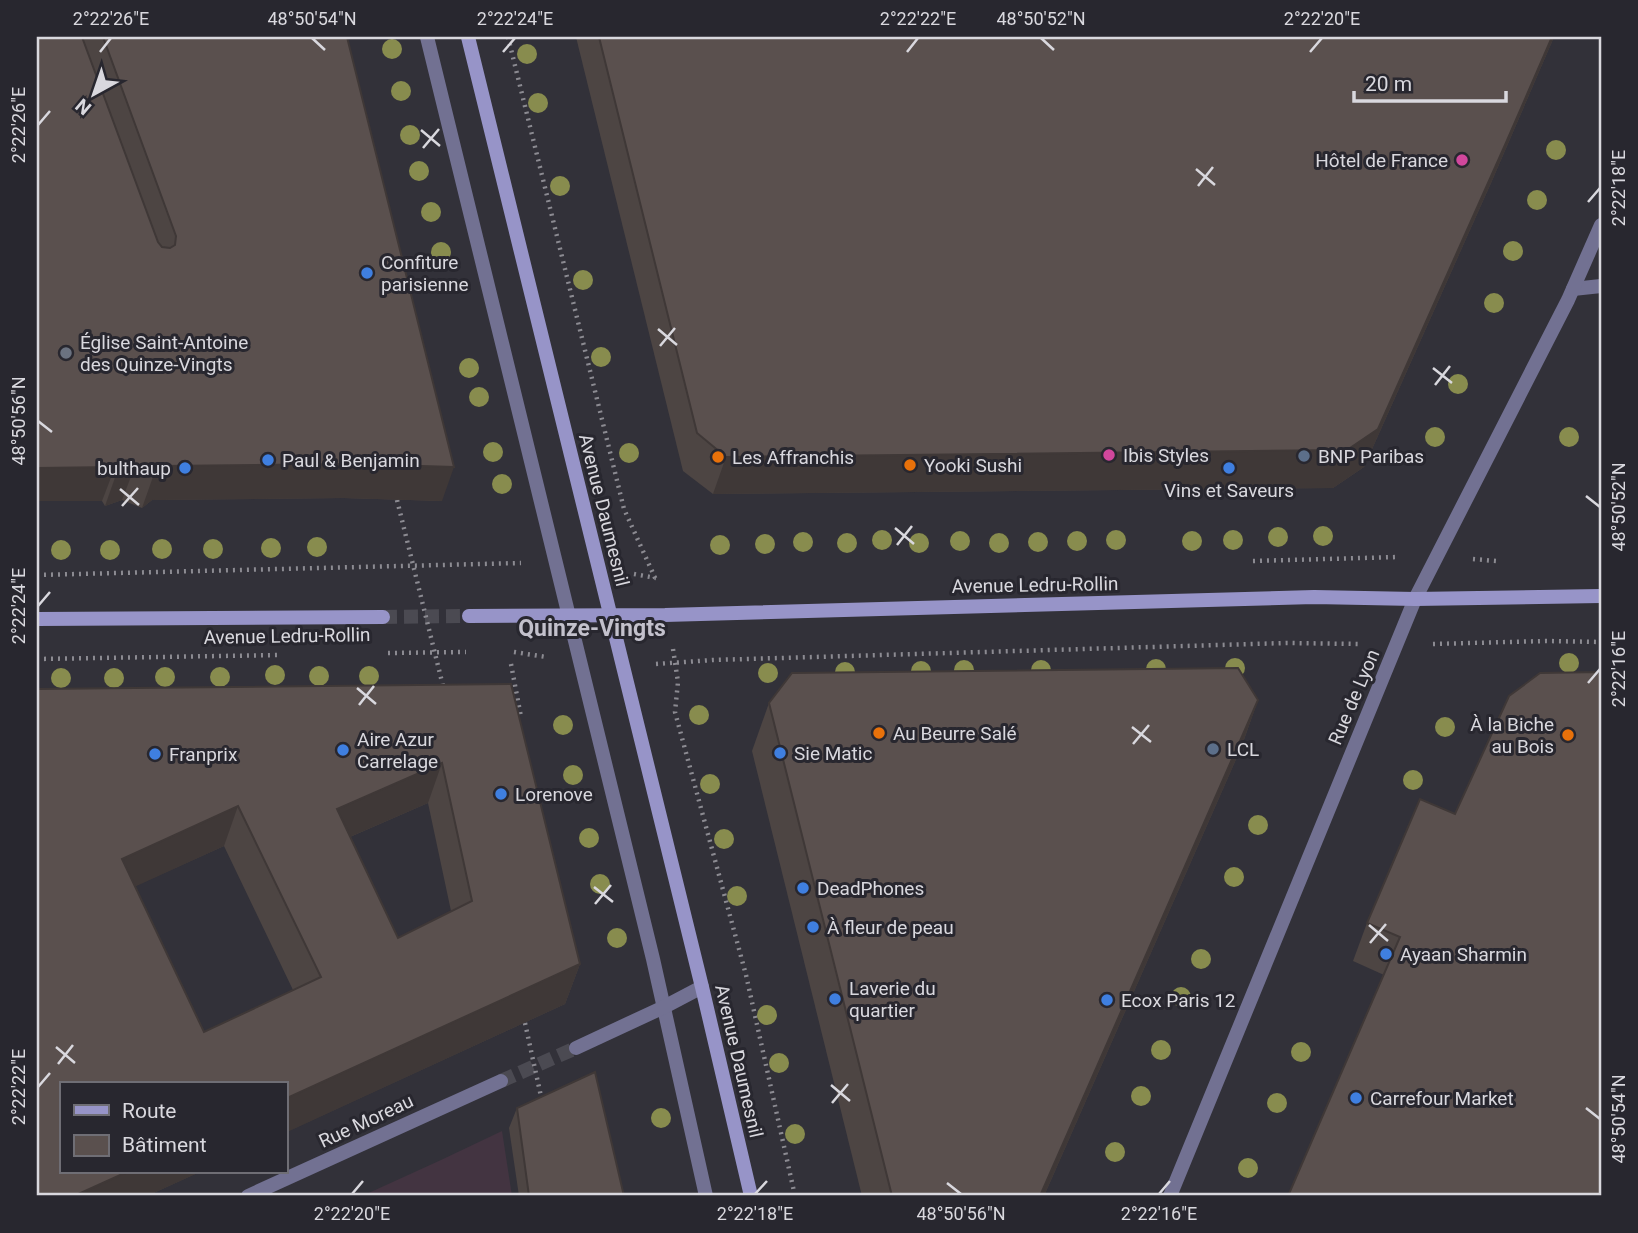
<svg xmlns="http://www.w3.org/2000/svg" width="1638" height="1233" font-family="Roboto,sans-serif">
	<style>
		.medical { fill: #433441 }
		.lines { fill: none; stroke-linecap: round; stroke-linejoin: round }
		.minor-tunnel { stroke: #4b4a52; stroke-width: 14; stroke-dasharray: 14 7; stroke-linecap: butt }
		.secondary-tunnel { stroke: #4b4a52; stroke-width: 14; stroke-dasharray: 14 7; stroke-linecap: butt }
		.path { stroke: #8c8b92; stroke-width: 4.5; stroke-dasharray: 2 5; stroke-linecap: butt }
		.service { stroke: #727192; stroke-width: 14 }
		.minor { stroke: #727192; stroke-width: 14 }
		.tertiary { stroke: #727192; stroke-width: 14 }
		.secondary { stroke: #9794c8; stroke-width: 14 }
		.path-bridge { stroke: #8c8b92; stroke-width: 4.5; stroke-dasharray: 2 5; stroke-linecap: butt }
		.tree { fill: #888c4e }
		.wall { fill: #4d4543; fill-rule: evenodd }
		.shaded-wall { fill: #3f3837 }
		.building { fill: #5a504e; stroke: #3f3837; stroke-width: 2; fill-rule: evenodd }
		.ticks { fill: none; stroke: #d9d8de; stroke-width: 2.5 }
		.hotel-dot { fill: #d1479c; stroke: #28272f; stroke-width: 2.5 }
		.shop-dot { fill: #3f7fe0; stroke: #28272f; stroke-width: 2.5 }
		.worship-dot { fill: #6b7280; stroke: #28272f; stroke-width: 2.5 }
		.service-dot { fill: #5c6f8a; stroke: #28272f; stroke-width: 2.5 }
		.food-dot { fill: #e8710a; stroke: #28272f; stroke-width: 2.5 }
		.labels { text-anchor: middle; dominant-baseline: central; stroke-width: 6; stroke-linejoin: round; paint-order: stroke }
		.poi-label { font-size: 19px; fill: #d9d8de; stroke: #28272f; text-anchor: start }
		.street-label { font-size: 19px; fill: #d9d8de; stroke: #28272f }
		.quarter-label { font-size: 23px; font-weight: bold; fill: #c3c1cc; stroke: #28272f }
		.neatline { fill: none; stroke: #d9d8de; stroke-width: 2.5 }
		.ticks-label { font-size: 18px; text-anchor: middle; fill: #d9d8de }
	</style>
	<rect width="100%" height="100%" fill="#323139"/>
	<path class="medical" d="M502 1131 512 1196H362L441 1160Z"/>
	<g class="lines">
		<path class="minor-tunnel" d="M501 1081 576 1048"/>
		<path class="secondary-tunnel" d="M383 617 469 616"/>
		<g class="path">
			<path d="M508 37 624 509 656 580"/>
			<path d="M1473 559 1496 561"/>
			<path d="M1253 561 1398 557"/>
			<path d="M634 574 656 578"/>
			<path d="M37 575 521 563"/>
			<path d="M1433 644 1545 641 1601 642"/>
			<path d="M673 649 678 682 675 712 746 975 795 1196"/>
			<path d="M514 652 546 657"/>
			<path d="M388 653 466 652"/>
			<path d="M37 659 281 655"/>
			<path d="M511 664 521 717H513"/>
			<path d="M656 664 713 660 1286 643 1361 644"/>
		</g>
		<path class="service" d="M427 37 653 959 706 1196"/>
		<g class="minor">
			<path d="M1573 289 1601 286"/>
			<path d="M576 1048 664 1007 702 987"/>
			<path d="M248 1196 501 1081"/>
		</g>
		<path class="tertiary" d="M1170 1196 1415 599 1568 300 1601 225"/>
		<g class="secondary">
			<path d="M468 37 702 987 751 1196"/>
			<path d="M469 616 665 615 1314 597 1415 599 1601 596"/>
			<path d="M37 619 383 617"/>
		</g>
		<g class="path-bridge">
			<path d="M397 500 444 690"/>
			<path d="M525 1023 542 1101"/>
		</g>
	</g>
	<g class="tree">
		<circle cx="392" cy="49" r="10"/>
		<circle cx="527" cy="54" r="10"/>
		<circle cx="401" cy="91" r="10"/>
		<circle cx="538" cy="103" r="10"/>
		<circle cx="410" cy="135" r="10"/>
		<circle cx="1556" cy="150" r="10"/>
		<circle cx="419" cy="171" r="10"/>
		<circle cx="560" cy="186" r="10"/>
		<circle cx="1537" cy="200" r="10"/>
		<circle cx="431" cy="212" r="10"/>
		<circle cx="1513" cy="251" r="10"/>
		<circle cx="441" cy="252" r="10"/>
		<circle cx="583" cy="280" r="10"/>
		<circle cx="1494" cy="303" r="10"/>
		<circle cx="601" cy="357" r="10"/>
		<circle cx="469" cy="368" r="10"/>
		<circle cx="1458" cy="384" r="10"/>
		<circle cx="479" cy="397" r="10"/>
		<circle cx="1435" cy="437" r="10"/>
		<circle cx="1569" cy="437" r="10"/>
		<circle cx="493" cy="452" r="10"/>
		<circle cx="629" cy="453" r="10"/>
		<circle cx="502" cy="484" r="10"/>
		<circle cx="1323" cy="536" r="10"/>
		<circle cx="1278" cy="537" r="10"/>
		<circle cx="882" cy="540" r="10"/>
		<circle cx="1116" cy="540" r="10"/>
		<circle cx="1233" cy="540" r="10"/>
		<circle cx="960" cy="541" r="10"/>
		<circle cx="1077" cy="541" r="10"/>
		<circle cx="1192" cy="541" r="10"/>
		<circle cx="803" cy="542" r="10"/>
		<circle cx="1038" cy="542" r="10"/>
		<circle cx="847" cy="543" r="10"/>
		<circle cx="919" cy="543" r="10"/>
		<circle cx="999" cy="543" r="10"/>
		<circle cx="765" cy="544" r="10"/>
		<circle cx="720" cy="545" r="10"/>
		<circle cx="317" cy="547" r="10"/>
		<circle cx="271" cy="548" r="10"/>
		<circle cx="162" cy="549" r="10"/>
		<circle cx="213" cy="549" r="10"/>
		<circle cx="61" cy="550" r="10"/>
		<circle cx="110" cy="550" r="10"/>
		<circle cx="1569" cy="663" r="10"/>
		<circle cx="1235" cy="668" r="10"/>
		<circle cx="1156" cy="669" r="10"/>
		<circle cx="964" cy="670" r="10"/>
		<circle cx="1041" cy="670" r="10"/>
		<circle cx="921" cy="671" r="10"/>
		<circle cx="845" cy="672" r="10"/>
		<circle cx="768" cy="673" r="10"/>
		<circle cx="275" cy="675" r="10"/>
		<circle cx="319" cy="676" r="10"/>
		<circle cx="369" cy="676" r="10"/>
		<circle cx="165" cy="677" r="10"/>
		<circle cx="220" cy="677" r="10"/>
		<circle cx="61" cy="678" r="10"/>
		<circle cx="114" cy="678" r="10"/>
		<circle cx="699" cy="715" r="10"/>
		<circle cx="563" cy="725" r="10"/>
		<circle cx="1445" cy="727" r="10"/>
		<circle cx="573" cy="775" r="10"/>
		<circle cx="1413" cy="780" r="10"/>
		<circle cx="710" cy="784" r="10"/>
		<circle cx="1258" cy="825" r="10"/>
		<circle cx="589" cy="838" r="10"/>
		<circle cx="724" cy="839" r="10"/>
		<circle cx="1234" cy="877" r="10"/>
		<circle cx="600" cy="884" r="10"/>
		<circle cx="737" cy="896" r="10"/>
		<circle cx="617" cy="938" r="10"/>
		<circle cx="1201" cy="959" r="10"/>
		<circle cx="1181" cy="997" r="10"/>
		<circle cx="767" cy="1015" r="10"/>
		<circle cx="1161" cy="1050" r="10"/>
		<circle cx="1301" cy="1052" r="10"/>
		<circle cx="779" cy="1063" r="10"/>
		<circle cx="1141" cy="1096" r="10"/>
		<circle cx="1277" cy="1103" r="10"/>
		<circle cx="661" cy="1118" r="10"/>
		<circle cx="795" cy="1134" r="10"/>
		<circle cx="1115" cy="1152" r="10"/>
		<circle cx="1248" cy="1168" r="10"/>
	</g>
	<g class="wall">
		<path d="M37 37H347L442 501 343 498 152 500 142 508 122 500 105 506 102 501H37Z"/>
		<path d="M576 37H1554L1491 183 1364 467 1333 488 713 494 683 471Z"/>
		<path d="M511 684 580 964 565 1004 147 1196 37 689ZM428 803 451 911 398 938 350 837ZM224 846 293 990 204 1032 135 886Z"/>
		<path d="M1258 700 1241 748 1044 1196H862L752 751 769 703Z"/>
		<path d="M1455 814 1384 975 1353 961 1367 923Z"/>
		<path d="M517 1108 624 1196H519L509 1128Z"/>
	</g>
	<g class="shaded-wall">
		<path d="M1552 37H1554L1491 183 1364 467 1333 488 713 494 726 457Z"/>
		<path d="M356 464 454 467 442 501 343 498 152 500 142 508 154 474 164 466Z"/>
		<path d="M135 466 122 500 105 506 117 472Z"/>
		<path d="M115 467 102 501H37V468Z"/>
		<path d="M1258 700 1241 748 1044 1196H1040Z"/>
		<path d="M442 763 428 803 322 849 337 809Z"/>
		<path d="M238 806 224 846 108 899 122 859Z"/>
		<path d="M580 964 565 1004 285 1133V1099Z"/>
		<path d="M127 1172H200L147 1196H74Z"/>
	</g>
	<g class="building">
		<path d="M37 37H82L158 242 162 247 170 248 175 245 176 236 103 37H347L454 467 356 464 164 466 154 474 135 466 117 472 115 467 37 468Z"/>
		<path d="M599 37H1552L1505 145 1378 429 1347 450 726 457 697 433Z"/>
		<path d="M1238 668 1258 700 1040 1196H892L769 703 792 673Z"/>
		<path d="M1601 672V1196H1288L1400 937 1367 923 1420 799 1455 814 1509 696 1540 673Z"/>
		<path d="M511 684 580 964 285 1099V1084H61V1172H127L74 1196H37V689ZM442 763 472 901 398 938 337 809ZM238 806 321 977 204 1032 122 859Z"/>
		<path d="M595 1072 624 1196H529L517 1108Z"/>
	</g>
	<path class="ticks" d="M312 38 325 50M1041 38 1054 50M100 52 111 38M503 52 515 38M907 52 918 38M1310 52 1322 38M38 125 50 111M421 130 440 146M423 148 439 129M1196 169 1215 185M1198 186 1213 167M1588 202 1600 188M658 329 677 345M660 346 675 328M1433 368 1452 383M1435 385 1450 366M38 421 52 432M120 489 139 505M1586 496 1600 507M122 506 138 488M895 528 914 544M897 545 912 526M38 606 50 592M1588 683 1600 669M357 688 376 704M359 705 374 686M1132 727 1151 742M1133 744 1149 725M594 887 613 902M595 904 611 885M1369 925 1388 941M1370 943 1386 924M56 1047 75 1063M58 1064 73 1045M831 1085 850 1101M38 1087 50 1073M832 1103 848 1084M1586 1108 1600 1119M947 1183 961 1194M352 1194 363 1181M755 1194 767 1181M1159 1194 1170 1181"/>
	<g class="hotel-dot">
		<circle cx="1462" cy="160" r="7"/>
		<circle cx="1109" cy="455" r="7"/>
	</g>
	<g class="shop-dot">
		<circle cx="367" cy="273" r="7"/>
		<circle cx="268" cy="460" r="7"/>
		<circle cx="185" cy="468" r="7"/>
		<circle cx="1229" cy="468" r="7"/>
		<circle cx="343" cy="750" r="7"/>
		<circle cx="780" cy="753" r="7"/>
		<circle cx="155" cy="754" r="7"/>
		<circle cx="501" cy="794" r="7"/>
		<circle cx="803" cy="888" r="7"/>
		<circle cx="813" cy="927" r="7"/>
		<circle cx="1386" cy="954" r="7"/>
		<circle cx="835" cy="999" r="7"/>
		<circle cx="1107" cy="1000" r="7"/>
		<circle cx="1356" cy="1098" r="7"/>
	</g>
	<circle class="worship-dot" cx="66" cy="353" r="7"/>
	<g class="service-dot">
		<circle cx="1304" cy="456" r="7"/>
		<circle cx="1213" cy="749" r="7"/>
	</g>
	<g class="food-dot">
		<circle cx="718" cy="457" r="7"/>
		<circle cx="910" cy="465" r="7"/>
		<circle cx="879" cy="733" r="7"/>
		<circle cx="1568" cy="735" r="7"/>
	</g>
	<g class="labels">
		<g class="poi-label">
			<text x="1448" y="160" text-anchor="end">Hôtel de France</text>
			<text x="381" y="262">Confiture<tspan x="381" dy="22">parisienne</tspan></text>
			<text x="80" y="342">Église Saint-Antoine<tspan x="80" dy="22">des Quinze-Vingts</tspan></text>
			<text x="1123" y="455">Ibis Styles</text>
			<text x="1318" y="456">BNP Paribas</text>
			<text x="732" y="457">Les Affranchis</text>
			<text x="282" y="460">Paul &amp; Benjamin</text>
			<text x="924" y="465">Yooki Sushi</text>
			<text x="171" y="468" text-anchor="end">bulthaup</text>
			<text x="1229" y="490" text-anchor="middle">Vins et Saveurs</text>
			<text x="1554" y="724" text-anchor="end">À la Biche<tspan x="1554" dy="22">au Bois</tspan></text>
			<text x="893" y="733">Au Beurre Salé</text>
			<text x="357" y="739">Aire Azur<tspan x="357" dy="22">Carrelage</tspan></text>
			<text x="1227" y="749">LCL</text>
			<text x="794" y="753">Sie Matic</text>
			<text x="169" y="754">Franprix</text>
			<text x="515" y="794">Lorenove</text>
			<text x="817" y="888">DeadPhones</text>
			<text x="827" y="927">À fleur de peau</text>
			<text x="1400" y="954">Ayaan Sharmin</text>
			<text x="849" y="988">Laverie du<tspan x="849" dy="22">quartier</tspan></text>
			<text x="1121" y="1000">Ecox Paris 12</text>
			<text x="1370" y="1098">Carrefour Market</text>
		</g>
		<g class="street-label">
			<text transform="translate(604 510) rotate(76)">Avenue Daumesnil</text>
			<text transform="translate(1035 585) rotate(-1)">Avenue Ledru-Rollin</text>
			<text transform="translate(287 636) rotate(-1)">Avenue Ledru-Rollin</text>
			<text transform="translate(1354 697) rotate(-67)">Rue de Lyon</text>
			<text transform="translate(739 1061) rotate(77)">Avenue Daumesnil</text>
			<text transform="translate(366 1121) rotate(-25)">Rue Moreau</text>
		</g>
		<g class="quarter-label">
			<text x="592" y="628">Quinze-Vingts</text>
		</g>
	</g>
	<rect width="1638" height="1233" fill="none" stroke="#28272f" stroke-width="77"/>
	<rect x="60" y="1082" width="228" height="91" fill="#28272f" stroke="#6f6e75" stroke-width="2"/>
	<rect x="74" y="1105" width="35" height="10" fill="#9794c8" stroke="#6f6e75" stroke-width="2"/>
	<text x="122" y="1118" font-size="21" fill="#d9d8de">Route</text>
	<rect x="74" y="1135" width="35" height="21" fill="#5a504e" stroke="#6f6e75" stroke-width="2"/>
	<text x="122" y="1152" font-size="21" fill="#d9d8de">Bâtiment</text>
	<g transform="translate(94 94) rotate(220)" stroke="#28272f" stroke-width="5" paint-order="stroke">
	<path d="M0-5L12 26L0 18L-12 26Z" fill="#d9d8de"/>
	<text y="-10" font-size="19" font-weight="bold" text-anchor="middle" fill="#d9d8de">N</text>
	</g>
	<path d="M1354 91v10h152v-10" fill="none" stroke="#d9d8de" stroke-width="3.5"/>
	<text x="1365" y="91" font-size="21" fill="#d9d8de" stroke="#28272f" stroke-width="5" paint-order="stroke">20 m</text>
	<rect x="38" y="38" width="1562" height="1156" class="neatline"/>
	<g class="ticks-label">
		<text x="111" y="25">2°22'26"E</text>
		<text x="312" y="25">48°50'54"N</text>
		<text x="515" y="25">2°22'24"E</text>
		<text x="918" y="25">2°22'22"E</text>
		<text x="1041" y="25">48°50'52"N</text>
		<text x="1322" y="25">2°22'20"E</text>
		<text transform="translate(19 125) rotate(-90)" y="6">2°22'26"E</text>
		<text transform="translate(1619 188) rotate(-90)" y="6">2°22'18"E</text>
		<text transform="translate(19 421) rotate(-90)" y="6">48°50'56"N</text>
		<text transform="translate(1619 507) rotate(-90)" y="6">48°50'52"N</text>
		<text transform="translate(19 606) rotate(-90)" y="6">2°22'24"E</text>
		<text transform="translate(1619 669) rotate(-90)" y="6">2°22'16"E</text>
		<text transform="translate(19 1087) rotate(-90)" y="6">2°22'22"E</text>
		<text transform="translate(1619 1119) rotate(-90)" y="6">48°50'54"N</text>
		<text x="352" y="1220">2°22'20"E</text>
		<text x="755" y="1220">2°22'18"E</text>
		<text x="961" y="1220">48°50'56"N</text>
		<text x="1159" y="1220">2°22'16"E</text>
	</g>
</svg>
